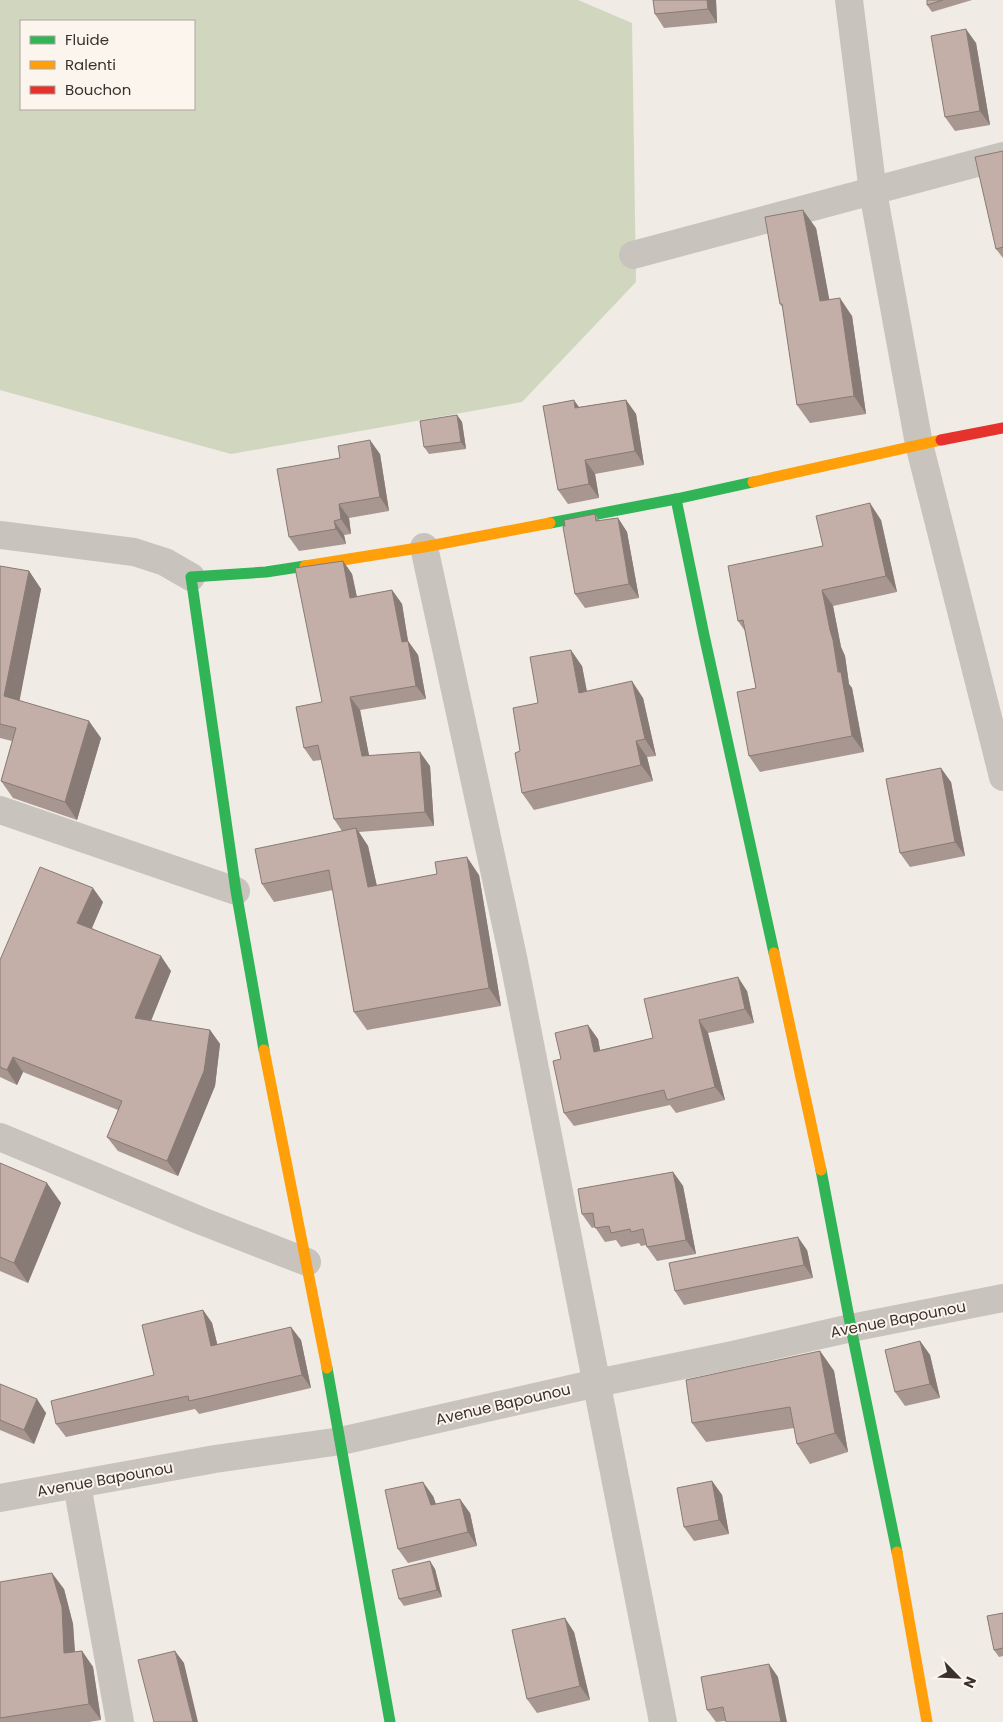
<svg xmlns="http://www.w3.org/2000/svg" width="1003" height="1722" font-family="Poppins,sans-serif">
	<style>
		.green { fill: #d1d6bf; fill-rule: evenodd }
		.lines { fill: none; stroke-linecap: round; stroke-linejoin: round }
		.street { stroke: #c9c3be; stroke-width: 28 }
		.fast { stroke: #30b455; stroke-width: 11 }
		.slow { stroke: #ff9f0a; stroke-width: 11 }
		.jam { stroke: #e5322d; stroke-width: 11 }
		.wall { fill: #a89690 }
		.shaded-wall { fill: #887a75 }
		.building { fill: #c3afa7; stroke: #887a75 }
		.labels { text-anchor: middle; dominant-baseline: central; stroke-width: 4; stroke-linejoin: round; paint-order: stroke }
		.street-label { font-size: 15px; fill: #3b302b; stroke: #fbf5ee }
	</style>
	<rect width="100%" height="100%" fill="#f0ebe5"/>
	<path class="green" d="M0 0H578L632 23 636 282 522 402 231 454 0 390ZM21 21H194V109H21Z"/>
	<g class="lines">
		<g class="street">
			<path d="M849 0 873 192 919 444 1003 777"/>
			<path d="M633 255C756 221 880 190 1003 156"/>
			<path d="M0 535 134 552 165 562 191 577"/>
			<path d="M424 547 513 957 663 1722"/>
			<path d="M0 810 236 891"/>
			<path d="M0 1137 199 1220 307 1262"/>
			<path d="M77 1485 120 1722"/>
			<path d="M0 1498 215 1459 341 1441 597 1383 728 1356 851 1328 1003 1298"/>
		</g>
		<g class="fast">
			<path d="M753 482 676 499 704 635 774 953"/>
			<path d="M550 523 676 499"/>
			<path d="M264 1050 236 891 191 577 266 572 305 566"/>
			<path d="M821 1170 851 1328 897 1552"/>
			<path d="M327 1368 390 1722"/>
		</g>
		<g class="slow">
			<path d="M753 482 941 440"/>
			<path d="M305 566 424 547 550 523"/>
			<path d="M774 953 821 1170"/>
			<path d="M264 1050 327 1368"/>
			<path d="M897 1552 927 1722"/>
		</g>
		<path class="jam" d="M941 440 1003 428"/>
	</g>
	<g class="wall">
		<path d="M653 0H716L717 23 664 28 655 14Z"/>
		<path d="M927 0H972L932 12 927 5Z"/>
		<path d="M976 43 990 125 955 131 945 117Z"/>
		<path d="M1003 151V258L996 249Z"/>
		<path d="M816 228 829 300 852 316 866 414 810 423 797 405 783 308 780 304Z"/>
		<path d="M626 400 636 414 644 465 595 474 599 498 568 504 558 490 579 407Z"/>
		<path d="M457 415 462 422 466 449 429 454 424 447Z"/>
		<path d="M380 454 389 511 349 518 351 534 344 535 346 544 299 551 289 537Z"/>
		<path d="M595 514 600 521 618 518 627 532 639 598 585 608 575 594 565 526Z"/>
		<path d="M881 520 897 592 833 606 841 647 845 656 849 684 852 688 864 752 760 772 749 756 756 688 745 631 738 621 823 546Z"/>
		<path d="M343 561 352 574 357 597 392 590 402 604 408 641 418 655 426 699 360 710 369 756 430 766 434 826 359 832 368 846 377 886 479 875 501 1006 367 1030 354 1012 333 890 274 902 262 884 342 831 334 819 321 760 313 761 304 748 322 702Z"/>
		<path d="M0 566 29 571 41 589 19 700 101 738 77 820 13 798 1 781 12 741 0 738Z"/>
		<path d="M582 666 587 691 643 698 656 756 647 757 653 781 534 810 522 793 520 751 538 703Z"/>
		<path d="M951 782 965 856 910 867 900 853Z"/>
		<path d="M103 902 92 928 171 971 151 1021 210 1030 220 1044 215 1086 178 1176 118 1151 107 1137 118 1110 23 1072 17 1085 0 1077V960Z"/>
		<path d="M747 991 754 1023 708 1033 725 1100 676 1113 670 1105 574 1126 564 1113 561 1059 598 1039 600 1050 653 1038Z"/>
		<path d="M0 1163 61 1203 28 1283 0 1271Z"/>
		<path d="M673 1172 683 1186 696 1254 657 1261 647 1247 646 1245 641 1246 639 1243 621 1247 616 1240 605 1242 595 1227 592 1228 582 1214Z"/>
		<path d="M807 1250 813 1278 684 1305 675 1291Z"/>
		<path d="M203 1310 212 1323 217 1344 301 1340 311 1388 199 1414 195 1409 66 1437 56 1424 154 1375Z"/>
		<path d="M920 1341 930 1355 940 1398 905 1406 895 1392Z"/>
		<path d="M820 1351 834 1371 848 1452 810 1464 797 1444 794 1428 706 1442 692 1423Z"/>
		<path d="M0 1384 46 1413 34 1444 0 1430Z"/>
		<path d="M712 1481 722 1495 729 1534 694 1541 684 1527Z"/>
		<path d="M433 1496 436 1504 470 1513 477 1546 408 1563 398 1549Z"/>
		<path d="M435 1569 442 1597 404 1606 399 1599Z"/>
		<path d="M0 1582 64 1589 73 1624 75 1652 82 1651 93 1667 101 1720 89 1722H0Z"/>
		<path d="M1003 1613V1656L999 1657 994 1650Z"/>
		<path d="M574 1632 590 1700 537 1713 527 1699Z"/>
		<path d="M778 1677 726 1721 716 1722 707 1710Z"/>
	</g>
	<g class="shaded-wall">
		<path d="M707 0H716L717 23 708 9Z"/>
		<path d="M966 29 976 43 990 125 980 111Z"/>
		<path d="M803 210 816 228 833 319 820 301Z"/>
		<path d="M840 298 852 316 866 414 854 396Z"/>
		<path d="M574 400 584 414 575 408Z"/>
		<path d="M626 400 636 414 644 465 635 451Z"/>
		<path d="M457 415 462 422 466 449 461 442Z"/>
		<path d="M370 440 380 454 389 511 380 497Z"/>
		<path d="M585 460 595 474 599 498 589 484Z"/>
		<path d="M870 503 881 520 897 592 886 576Z"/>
		<path d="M339 504 349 518 351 534 341 519Z"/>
		<path d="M618 518 627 532 639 598 629 584Z"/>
		<path d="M334 521 344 535 346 544 336 529Z"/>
		<path d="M343 561 352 574 360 612 350 598Z"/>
		<path d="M29 571 41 589 17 714 4 696Z"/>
		<path d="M392 590 402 604 408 641 418 655 426 699 416 686 402 642Z"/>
		<path d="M822 590 833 606 841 647 845 656 849 684 852 688 864 752 852 736Z"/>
		<path d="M571 650 582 666 590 709 579 693Z"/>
		<path d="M632 681 643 698 656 756 645 739Z"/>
		<path d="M350 697 360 710 372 770 362 756Z"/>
		<path d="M89 721 101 738 77 820 65 802Z"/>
		<path d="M636 741 647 757 653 781 641 765Z"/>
		<path d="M420 752 430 766 434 826 425 812Z"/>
		<path d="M941 768 951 782 965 856 955 842Z"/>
		<path d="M356 828 368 846 381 905 368 887Z"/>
		<path d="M467 857 479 875 501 1006 489 988Z"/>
		<path d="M93 888 103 902 88 937 77 923Z"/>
		<path d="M161 956 171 971 146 1033 135 1018Z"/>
		<path d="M738 977 747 991 754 1023 745 1009Z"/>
		<path d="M699 1020 708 1033 725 1100 715 1087Z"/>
		<path d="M588 1025 598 1039 603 1066 594 1052Z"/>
		<path d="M210 1030 220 1044 215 1086 178 1176 167 1161Z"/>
		<path d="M13 1057 23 1072 17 1085 7 1070Z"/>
		<path d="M673 1172 683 1186 696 1254 686 1240Z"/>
		<path d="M47 1183 61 1203 28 1283 14 1263Z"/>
		<path d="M798 1237 807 1250 813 1278 804 1265Z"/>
		<path d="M203 1310 212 1323 221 1359 211 1346Z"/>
		<path d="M291 1327 301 1340 311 1388 302 1375Z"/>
		<path d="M920 1341 930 1355 940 1398 930 1384Z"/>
		<path d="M820 1351 834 1371 848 1452 835 1433Z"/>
		<path d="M37 1399 46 1413 34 1444 24 1430Z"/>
		<path d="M712 1481 722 1495 729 1534 719 1520Z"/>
		<path d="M423 1482 433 1496 441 1519 431 1505Z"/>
		<path d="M460 1499 470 1513 477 1546 468 1532Z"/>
		<path d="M430 1561 435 1569 442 1597 437 1590Z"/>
		<path d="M52 1573 64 1589 73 1624 76 1670 64 1653Z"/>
		<path d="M565 1618 574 1632 590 1700 580 1686Z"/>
		<path d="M82 1651 93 1667 101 1720 89 1704Z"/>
		<path d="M175 1651 184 1663 198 1722H193Z"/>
		<path d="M769 1664 778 1677 787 1722H781Z"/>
	</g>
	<g class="building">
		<path d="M653 0H707L708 9 655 14Z"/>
		<path d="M927 0H943L927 5Z"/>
		<path d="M966 29 980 111 945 117 931 36Z"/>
		<path d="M1003 151V247L996 249 975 157Z"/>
		<path d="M803 210 820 301 840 298 854 396 797 405 782 304H780L765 217Z"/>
		<path d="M574 400 575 408 626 400 635 451 585 460 589 484 558 490 543 406Z"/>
		<path d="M457 415 461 442 424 447 420 421Z"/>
		<path d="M370 440 380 497 339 504 341 519 334 521 336 529 289 537 277 469 340 458 338 446Z"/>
		<path d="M870 503 886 576 822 590 830 630 833 640 838 672H841L852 736 749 756 737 692 756 688 743 620 738 621 728 566 823 546 816 516Z"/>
		<path d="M595 514 596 521 618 518 629 584 575 594 563 527 565 526 564 520Z"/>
		<path d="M343 561 350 598 392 590 402 642 408 641 416 686 350 697 362 756 420 752 425 812 334 819 318 745 304 748 296 707 322 702 295 568Z"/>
		<path d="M0 566 29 571 4 696 89 721 65 802 1 781 16 728 0 724Z"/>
		<path d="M571 650 579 693 632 681 645 739 636 741 641 765 522 793 515 753 520 751 513 708 538 703 530 657Z"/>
		<path d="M941 768 955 842 900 853 886 779Z"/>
		<path d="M356 828 368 887 437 874 435 862 467 857 489 988 354 1012 329 870 262 884 255 849Z"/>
		<path d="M40 867 93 888 77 923 161 956 135 1018 210 1030 204 1071 167 1161 107 1137 122 1101 13 1057 7 1070 0 1067V960Z"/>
		<path d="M738 977 745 1009 699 1020 715 1087 667 1100 664 1090 564 1113 553 1061 561 1059 555 1033 588 1025 594 1052 653 1038 644 999Z"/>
		<path d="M0 1163 47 1183 14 1263 0 1257Z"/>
		<path d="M673 1172 686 1240 647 1247 643 1229 631 1232 630 1229 611 1233 609 1226 595 1228 593 1213 582 1214 578 1189Z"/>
		<path d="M798 1237 804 1265 675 1291 669 1263Z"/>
		<path d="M203 1310 211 1346 291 1327 302 1375 189 1401 188 1396 56 1424 51 1401 154 1375 142 1325Z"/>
		<path d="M920 1341 930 1384 895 1392 885 1350Z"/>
		<path d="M820 1351 835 1433 797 1444 790 1407 692 1423 686 1380Z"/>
		<path d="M0 1384 37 1399 24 1430 0 1420Z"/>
		<path d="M712 1481 719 1520 684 1527 677 1488Z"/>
		<path d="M423 1482 431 1505 460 1499 468 1532 398 1549 385 1490Z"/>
		<path d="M430 1561 437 1590 399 1599 392 1570Z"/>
		<path d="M52 1573 62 1607 64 1653 82 1651 89 1704 0 1718V1582Z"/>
		<path d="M1003 1613V1648L994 1650 987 1616Z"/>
		<path d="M565 1618 580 1686 527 1699 512 1630Z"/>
		<path d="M175 1651 193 1722H154L138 1660Z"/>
		<path d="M769 1664 781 1722H726L723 1707 707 1710 701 1677Z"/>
	</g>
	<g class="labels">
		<g class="street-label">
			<text transform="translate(898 1319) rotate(-11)">Avenue Bapounou</text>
			<text transform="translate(503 1404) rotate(-13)">Avenue Bapounou</text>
			<text transform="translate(105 1479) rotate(-10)">Avenue Bapounou</text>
		</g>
	</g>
	<rect x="20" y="20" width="175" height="90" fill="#fbf5ee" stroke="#aea6a0"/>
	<rect x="30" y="36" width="25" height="8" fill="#30b455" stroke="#aea6a0"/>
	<text x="65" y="45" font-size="15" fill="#3b302b">Fluide</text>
	<rect x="30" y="61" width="25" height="8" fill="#ff9f0a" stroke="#aea6a0"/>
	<text x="65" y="70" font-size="15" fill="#3b302b">Ralenti</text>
	<rect x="30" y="86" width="25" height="8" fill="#e5322d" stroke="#aea6a0"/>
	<text x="65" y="95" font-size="15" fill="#3b302b">Bouchon</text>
	<g transform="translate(958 1677) rotate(114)" stroke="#fbf5ee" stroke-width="4" paint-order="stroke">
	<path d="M0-4L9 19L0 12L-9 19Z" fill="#3b302b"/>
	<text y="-8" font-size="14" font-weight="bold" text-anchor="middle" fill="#3b302b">N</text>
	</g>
</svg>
